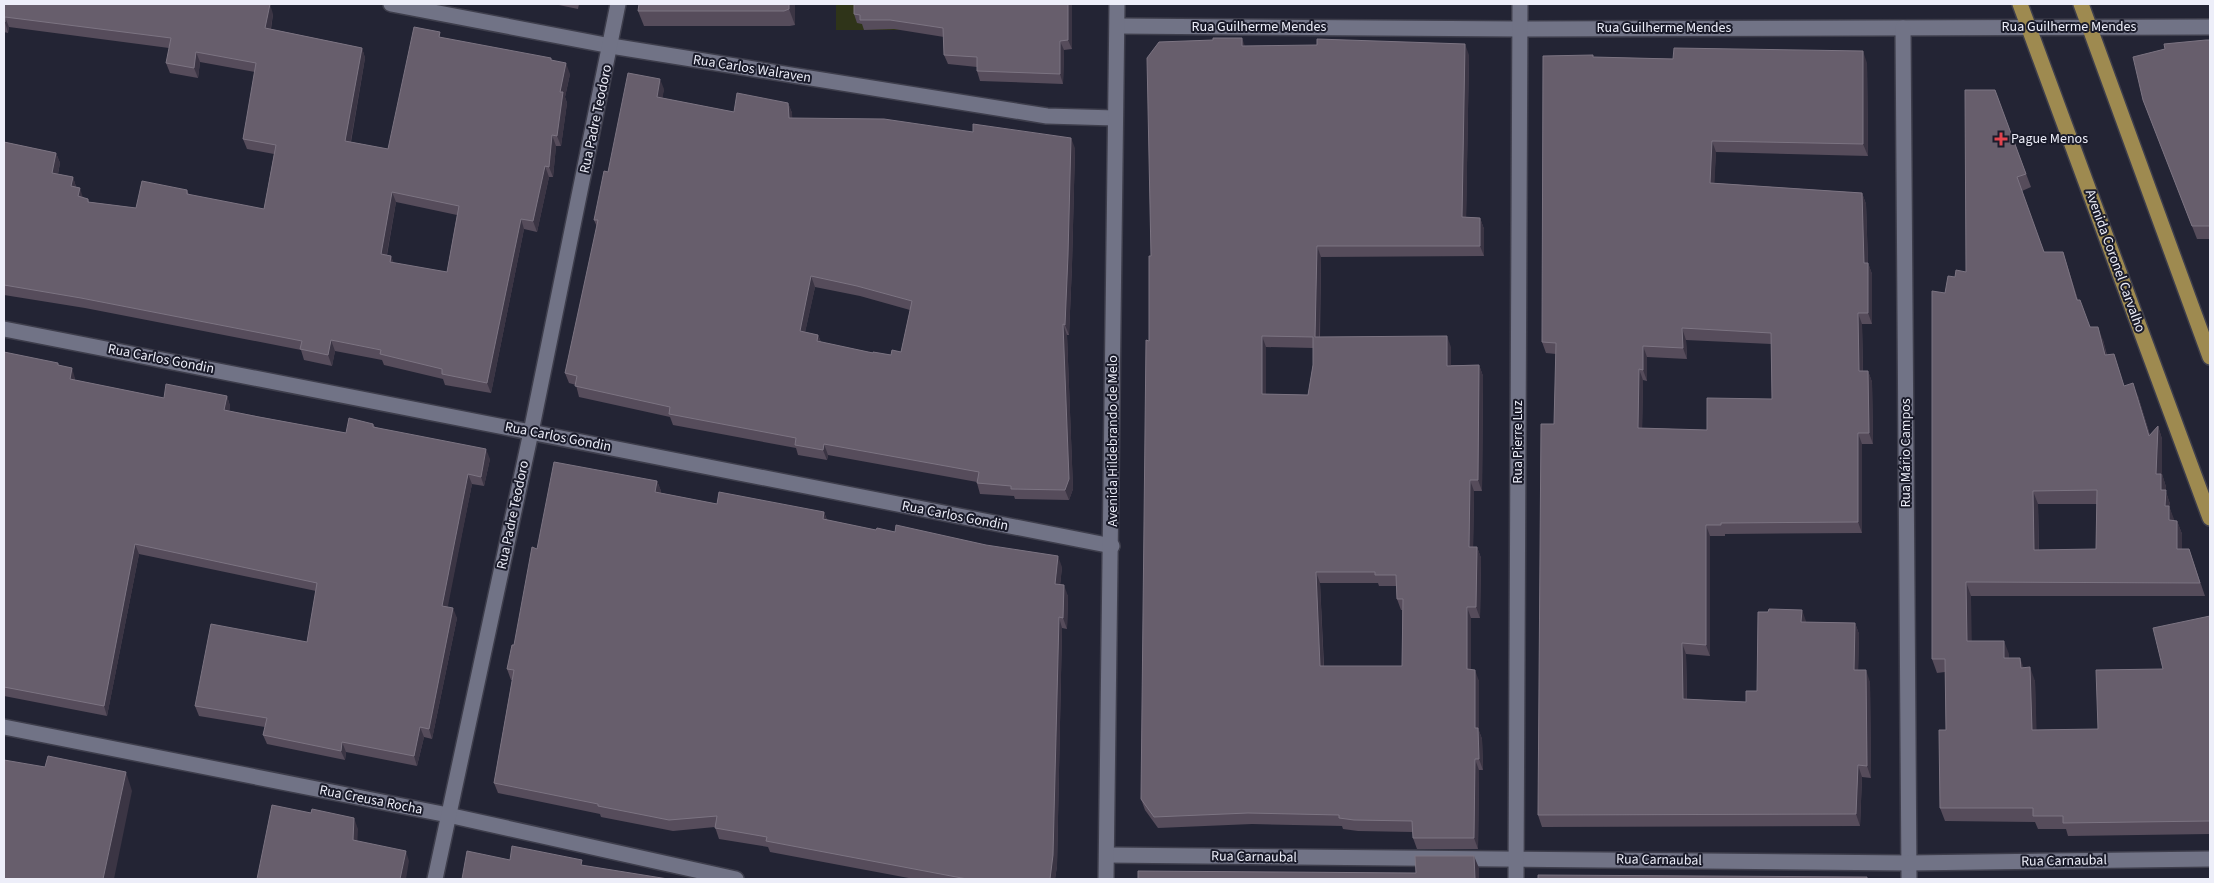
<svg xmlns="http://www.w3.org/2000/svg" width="2214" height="883" font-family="'Source Sans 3',sans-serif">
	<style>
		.green { fill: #2f3419 }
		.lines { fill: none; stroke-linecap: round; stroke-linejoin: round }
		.minor-casing { stroke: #3e3e4c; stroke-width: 18 }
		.primary-casing { stroke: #3e3e4c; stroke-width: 18 }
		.minor { stroke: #717386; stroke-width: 15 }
		.primary { stroke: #9e8a50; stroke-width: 15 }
		.wall { fill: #564c5b; fill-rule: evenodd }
		.shaded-wall { fill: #3b3544 }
		.building { fill: #675e6c; stroke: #7c7482; fill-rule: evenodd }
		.health-dot { fill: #e0444e; stroke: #1a1b2a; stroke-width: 2 }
		.labels { text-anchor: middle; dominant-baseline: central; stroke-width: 4; stroke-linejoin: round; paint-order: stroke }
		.street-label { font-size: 14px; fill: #edeef9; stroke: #1a1b2a }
		.poi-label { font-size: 14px; fill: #edeef9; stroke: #1a1b2a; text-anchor: start }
	</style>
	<rect width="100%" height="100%" fill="#232434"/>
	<rect class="green" x="836" y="4" width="124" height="26"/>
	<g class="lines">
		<g class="minor-casing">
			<g id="minor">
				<path d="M391 4 611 46 1047 116 1115 118"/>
				<path d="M1118 26 1520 29 2210 27"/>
				<path d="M1903 28 1909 879"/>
				<path d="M4 329 1112 546"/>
				<path d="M4 727 448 815 736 879"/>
				<path d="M1107 855 1909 863 2210 859"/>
				<path d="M435 879 531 432 618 4"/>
				<path d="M1106 879 1117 4"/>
				<path d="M1516 879 1520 4"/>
			</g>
		</g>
		<g class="primary-casing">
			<g id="primary">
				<path d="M2020 4 2210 518"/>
				<path d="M2081 4 2210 357"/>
			</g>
		</g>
		<use href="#minor" class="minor"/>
		<use href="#primary" class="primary"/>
	</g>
	<g class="wall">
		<path d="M4 4 273 14 271 29 362 48 365 58 351 142 388 149 442 38 552 60 570 74 565 97 567 103 561 146H556L553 177H549L537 232 524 229 491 393 445 385 443 379 384 365 382 360 335 351 332 366 304 360 301 350 85 308 4 295V142L56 153 60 163 58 174 73 177 76 187 83 198 88 199 89 202 136 208 187 190 189 195 264 209 274 154 247 149 243 139 255 72 200 62 198 78 170 73 166 63 169 48 9 27 8 33 4 32ZM396 202 457 215 447 272 393 263 391 256 387 255Z"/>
		<path d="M554 4H579L578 9Z"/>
		<path d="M795 4V25L790 26H644L638 11Z"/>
		<path d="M854 4H1072V49L1064 50 1063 84 980 81 977 71V67L948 64 944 55V37L894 29 864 30 862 24 857 23 854 14Z"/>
		<path d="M2210 40V239H2197L2143 100 2165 49Z"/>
		<path d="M1245 46 1469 55 1466 217 1480 218 1484 229V256L1321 257 1320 337 1451 347V365H1479L1483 376 1482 491H1474L1473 547H1477L1481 558 1480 618H1471V670L1479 681V731L1482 739 1483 770H1479L1478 849H1417L1413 838V832L1358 831 1343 829 1342 826 1252 824 1158 828 1145 810 1141 799 1149 341 1151 256ZM1266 347 1313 348V365L1308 395 1266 394ZM1320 583H1378L1379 586H1396L1397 599 1401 610H1402V666H1324Z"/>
		<path d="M1593 55V57L1867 63 1868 156 1716 152 1714 183 1862 193 1866 204 1868 263 1872 274V324H1862L1863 371H1868L1872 382 1873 444H1862V533L1725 534V536H1710V656L1686 654 1687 699 1746 702 1757 691 1806 621V622L1855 623 1859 634 1858 670 1870 682 1871 778 1862 777 1860 826 1542 827 1538 815 1554 424 1556 354 1546 353 1542 342ZM1686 340 1771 344 1772 399 1707 430 1642 428 1643 380 1647 381V357L1687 359Z"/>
		<path d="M664 89 662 98 734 112 788 103 792 113V118L1075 148 1072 265 1069 335H1067L1073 489 1069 500 1015 499 1014 496 980 494 977 483V482L828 455 827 460 798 455 796 448 673 425 670 417 579 397 576 385 569 383 565 373 597 227 594 220 608 172ZM815 287 860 296 910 310 901 352 891 355 873 353 821 342 818 335 805 332Z"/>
		<path d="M1995 90 2031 187 2022 191 2044 252H2063L2078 300 2090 327 2103 340 2107 355 2114 354 2124 386 2138 396 2150 435 2158 426 2162 439V474L2166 487V492L2170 504V509L2174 521H2177L2182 534V549H2189L2205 596H1971V641L2009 654V658L2024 668 2035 681 2036 730 2098 729 2163 669 2210 616V834L2068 836 2066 829H2038L2035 822 1945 821 1940 808 1946 730 1945 672 1937 673 1932 659 1945 293 1955 277 1966 272ZM2038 504H2097L2096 549 2039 550Z"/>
		<path d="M4 352 59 365 75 378V380L164 398 227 396 230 406 229 411 346 433 373 424 375 427 490 459 484 486 472 484 447 607 457 618 432 739 424 737 417 766 346 752 345 760 267 744 263 735 265 727 199 716 195 706 307 642 316 591 139 554 107 716 4 696Z"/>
		<path d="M657 481 661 491V493L717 504 824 512 827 520 876 530 1062 567 1060 585 1068 596 1067 629 1062 628 1057 866 1055 879H914L770 852 768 847 719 839 715 827 673 831 601 817 600 814 498 793 494 783 512 680H511L507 669 514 645 537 549Z"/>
	</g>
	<g class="shaded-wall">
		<path d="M270 4 273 14 269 38 265 28Z"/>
		<path d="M789 4H795V25L789 9Z"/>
		<path d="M1068 4H1072V49L1068 40Z"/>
		<path d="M5 17 9 27 8 33 5 22Z"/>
		<path d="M1242 38 1246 49 1242 46Z"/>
		<path d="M1060 41 1064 50 1063 84 1060 74Z"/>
		<path d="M1465 44 1469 55 1466 228 1462 217Z"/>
		<path d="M362 48 365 58 349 151 345 141Z"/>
		<path d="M1863 51 1867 63 1868 156 1863 144Z"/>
		<path d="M196 52 200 62 198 78 194 68Z"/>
		<path d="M566 63 570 74 565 97 567 103 561 146 557 136 560 92Z"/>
		<path d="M660 79 664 89 661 108 657 97Z"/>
		<path d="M788 103 792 113 793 129 789 118Z"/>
		<path d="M552 135 556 146 553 177 549 167Z"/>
		<path d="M1071 138 1075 148 1072 265 1069 335 1065 325Z"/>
		<path d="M1712 141 1716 152 1714 194 1710 183Z"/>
		<path d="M56 153 60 163 56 183 52 173Z"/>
		<path d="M545 166 549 177 537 232 533 221Z"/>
		<path d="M73 177 76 187 71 186Z"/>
		<path d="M80 188 83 198 78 196Z"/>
		<path d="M392 192 396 202 385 264 381 254Z"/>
		<path d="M1862 193 1866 204 1868 266V263L1872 274V324L1868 313 1864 263Z"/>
		<path d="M1480 218 1484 229V256L1480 246Z"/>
		<path d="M521 219 524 229 491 393 487 383Z"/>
		<path d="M1317 246 1321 257 1319 348 1315 337Z"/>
		<path d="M2063 252 2067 265 2082 313 2077 300Z"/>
		<path d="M391 256 395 266 390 262Z"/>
		<path d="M811 276 815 287 803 342 800 331Z"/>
		<path d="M1858 313 1862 324 1863 382 1859 371Z"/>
		<path d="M1063 324 1067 335 1073 489 1069 500 1065 490Z"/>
		<path d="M2098 327 2103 340 2110 369 2105 355Z"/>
		<path d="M1682 328 1686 340 1687 359 1683 348Z"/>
		<path d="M818 335 822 345 817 341Z"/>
		<path d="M1262 336 1266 347V405L1262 394Z"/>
		<path d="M1447 336 1451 347V376L1447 366Z"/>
		<path d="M331 340 335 351 332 366 328 355Z"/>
		<path d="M1643 346 1647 357V381L1643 370Z"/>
		<path d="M1479 365 1483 376 1482 491 1478 480Z"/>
		<path d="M72 368 75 378 73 389 70 379Z"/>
		<path d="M1639 369 1643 380 1642 439 1638 428Z"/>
		<path d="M1868 371 1872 382 1873 444 1869 433Z"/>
		<path d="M2133 383 2138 396 2154 449 2149 436Z"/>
		<path d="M227 396 230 406 228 420 224 410Z"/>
		<path d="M2158 426 2162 439V474L2166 487V492L2170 504V509L2174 519V534L2169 520 2156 474Z"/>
		<path d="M1858 433 1862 444V533L1858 522Z"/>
		<path d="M824 444 828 455 827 460 823 450Z"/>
		<path d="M486 449 490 459 484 486 481 477Z"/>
		<path d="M468 474 472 484 446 616 442 606Z"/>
		<path d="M1470 480 1474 491 1473 558 1469 547Z"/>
		<path d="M657 481 661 491 659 503 655 492Z"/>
		<path d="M2033 491 2038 504 2039 563 2034 550Z"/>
		<path d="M824 512 828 523 823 519Z"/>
		<path d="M2177 521 2182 534V562L2177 549Z"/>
		<path d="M1706 525 1710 536V656L1706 645Z"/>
		<path d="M135 544 139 554 107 716 104 706Z"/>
		<path d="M1477 547 1481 558 1480 618 1476 607Z"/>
		<path d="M1058 556 1062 567 1059 595 1055 584Z"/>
		<path d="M1316 572 1320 583 1324 677 1320 666Z"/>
		<path d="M1966 582 1971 596 1972 654 1967 641Z"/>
		<path d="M1064 585 1068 596 1067 629 1063 618Z"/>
		<path d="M1467 607 1471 618V680L1467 669Z"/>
		<path d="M453 608 457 618 432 739 429 729Z"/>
		<path d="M1802 610 1806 621V633L1801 622Z"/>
		<path d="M1059 617 1062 628 1057 866 1055 879H1050Z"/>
		<path d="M1855 623 1859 634 1858 681 1854 670Z"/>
		<path d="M2004 641 2009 654V671L2004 658Z"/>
		<path d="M1682 643 1686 654 1687 710 1683 699Z"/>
		<path d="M2020 658 2025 671 2021 668Z"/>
		<path d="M2030 667 2035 681 2037 743 2032 730Z"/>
		<path d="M1475 670 1479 681V731L1482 739 1483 770 1479 759 1475 728Z"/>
		<path d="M1866 670 1870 682 1871 778 1867 766Z"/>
		<path d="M420 727 424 737 417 766 414 756Z"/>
		<path d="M342 742 346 752 345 760 341 751Z"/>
		<path d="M1475 759 1479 770 1478 849 1474 838Z"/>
		<path d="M1858 765 1862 777 1860 826 1856 814Z"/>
		<path d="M126 772 132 791 114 879H103Z"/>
		<path d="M354 818 358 829 357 851 353 840Z"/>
		<path d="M406 851 409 861 406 879H400Z"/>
		<path d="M1474 856 1479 868V879H1475Z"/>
	</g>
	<g class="building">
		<path d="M4 4H270L265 28 362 48 345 141 388 149 414 27 440 32 439 37 551 58V60L566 63 560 92H563L557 136 552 135 549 167 545 166 533 221 521 219 487 383 442 374V369L380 354 381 350 331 340 328 355 300 349 302 341 81 298 4 285V142L56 153 52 173 73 177 71 186 80 188 78 196 88 199V202L136 208 142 181 187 190V194L264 209 276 145 243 139 256 63 196 52 194 68 166 63 171 38 5 17V22H4ZM392 192 459 206 447 272 390 262 391 256 381 254Z"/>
		<path d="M639 4H789V9L784 11H638Z"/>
		<path d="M854 4H1068V40L1060 41V74L977 71V57L944 55 943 28 890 20H860V15L854 14Z"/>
		<path d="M1213 38H1242V46L1317 45V39L1465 44 1462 217 1480 218V246H1317L1315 337 1447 336V366L1479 365 1478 480H1470L1469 547H1477L1476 607H1467V669L1475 670V728H1478L1479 759H1475L1474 838H1413L1412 821 1354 820 1339 818V815L1248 813 1154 817 1141 799 1146 340 1149 341V256H1151L1147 58 1159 42 1213 40ZM1262 336 1313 337V365L1308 395 1262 394ZM1316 572H1375V575H1396L1397 599H1403L1402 666H1320Z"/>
		<path d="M2206 40H2210V226H2192L2143 100 2133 57 2165 49 2164 44Z"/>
		<path d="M1674 48 1863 51V144L1712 141 1710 183 1862 193 1864 263H1868V313H1858L1859 371H1868L1869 433H1858V522L1721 523V525H1706V645L1682 643 1683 699 1746 702V691H1757L1758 612H1768L1769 609 1802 610 1801 622 1855 623 1854 670H1866L1867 766 1858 765 1856 814 1538 815 1541 424H1554L1556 343 1542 342 1543 56 1593 55V57L1673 59ZM1682 328 1771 333 1772 399 1707 398V430L1638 428 1639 369 1643 370V346L1683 348Z"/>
		<path d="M628 73 660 79 657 97 734 112 737 93 788 103 789 118 884 119 973 132V124L1071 138 1068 255 1065 325 1063 324 1069 479 1065 490 1011 489V486L977 483 979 472 824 444 823 450 795 445 796 438 669 414 670 407 575 386 577 376 565 373 598 220H594L604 171 608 172ZM811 276 857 286 912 301 901 352 892 350 891 355 873 352V353L817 341 818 335 800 331Z"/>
		<path d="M1965 90H1995L2026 174 2017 177 2044 252H2063L2077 300H2080L2090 327H2098L2105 355 2114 354 2124 386 2133 383 2149 436 2158 426 2156 474H2161V490H2166L2165 506H2169V520L2177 521V549H2189L2200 583 1966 582 1967 641H2004V658H2020L2021 668 2030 667 2032 730 2098 729 2096 670 2163 669 2153 628 2210 616V821L2063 823V816H2033V808H1940L1939 730H1946L1945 659H1932V291L1945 293 1948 276 1955 277 1956 270 1966 272ZM2097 490 2096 549 2034 550 2033 491Z"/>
		<path d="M4 352 58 363V365L72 368 70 379 164 398 166 384 227 396 224 410 259 417 346 433 349 418 373 424V427L486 449 481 477 468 474 442 606 453 608 429 729 420 727 414 756 342 742 341 751 263 735 267 718 195 706 211 624 307 642 317 583 135 544 104 706 4 687Z"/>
		<path d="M554 462 657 481 655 492 717 504 719 492 824 512 823 519 876 530 877 528 895 532 896 525 986 545 1058 556 1055 584 1064 585 1063 618 1059 617 1053 855 1050 879H967L766 841 767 837 715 828 717 816 669 820 598 806V804L494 783 514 670 507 669 512 645H514L532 547 537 549Z"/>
		<path d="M48 756 126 772 103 879H4V760L45 767Z"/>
		<path d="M272 805 311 813 312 809 354 818 353 840 406 851 400 879H257Z"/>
		<path d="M512 846 582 860 581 865 668 879H462L467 851 510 860Z"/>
		<path d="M1415 856H1474L1475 879H1138V871L1416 873Z"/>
		<path d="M1538 875 1867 877V879H1538Z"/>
	</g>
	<path class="health-dot" d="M1998.5 131.5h5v5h5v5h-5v5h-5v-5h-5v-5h5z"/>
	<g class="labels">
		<g class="street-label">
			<text x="1259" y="27">Rua Guilherme Mendes</text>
			<text x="2069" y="27">Rua Guilherme Mendes</text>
			<text x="1664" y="28">Rua Guilherme Mendes</text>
			<text transform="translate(752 69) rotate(9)">Rua Carlos Walraven</text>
			<text transform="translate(596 119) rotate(-78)">Rua Padre Teodoro</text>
			<text transform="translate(2115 261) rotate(70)">Avenida Coronel Carvalho</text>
			<text transform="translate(161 359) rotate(11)">Rua Carlos Gondin</text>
			<text transform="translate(558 437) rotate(11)">Rua Carlos Gondin</text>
			<text transform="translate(1113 441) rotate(-90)">Avenida Hildebrando de Melo</text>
			<text transform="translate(1518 442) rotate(-90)">Rua Pierre Luz</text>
			<text transform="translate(1906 453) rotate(-90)">Rua Mário Campos</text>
			<text transform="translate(513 515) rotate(-78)">Rua Padre Teodoro</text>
			<text transform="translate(955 516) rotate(11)">Rua Carlos Gondin</text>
			<text transform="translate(371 800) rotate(11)">Rua Creusa Rocha</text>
			<text transform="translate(1254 857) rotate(1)">Rua Carnaubal</text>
			<text transform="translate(1659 860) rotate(1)">Rua Carnaubal</text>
			<text transform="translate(2064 861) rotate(-1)">Rua Carnaubal</text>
		</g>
		<g class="poi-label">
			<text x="2011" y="139">Pague Menos</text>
		</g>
	</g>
	<rect width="2214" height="883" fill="none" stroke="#edeef9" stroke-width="10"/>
</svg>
